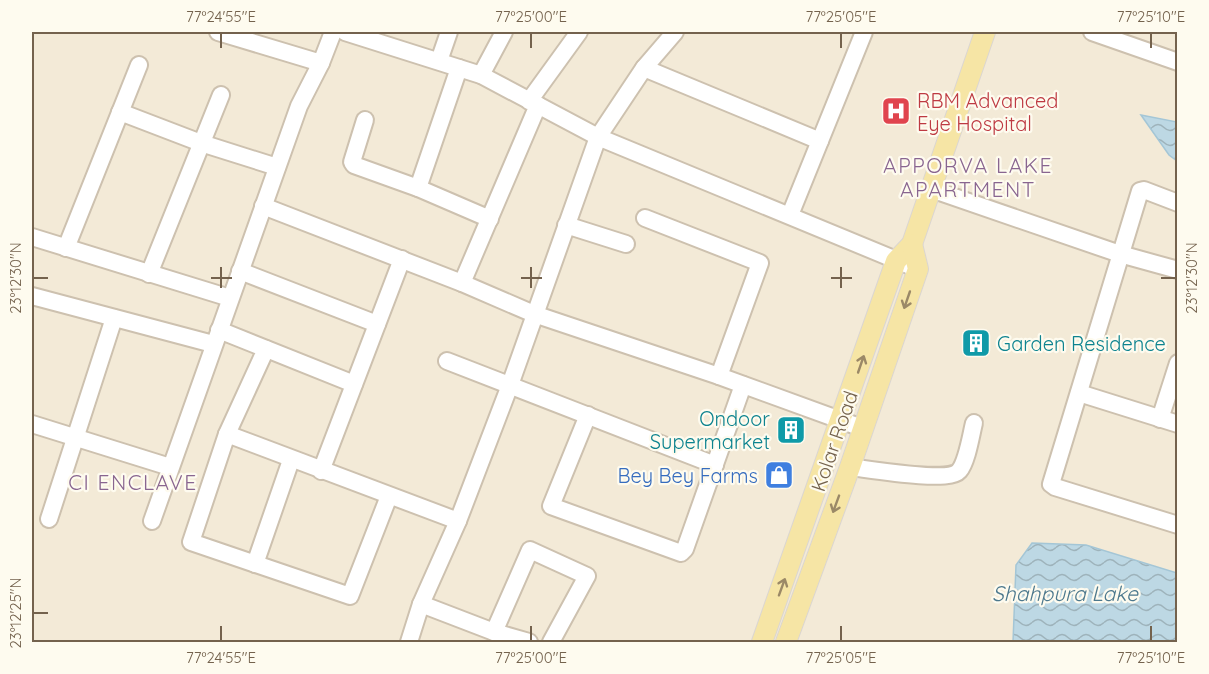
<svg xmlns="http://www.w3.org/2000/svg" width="1209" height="674" font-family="Quicksand,sans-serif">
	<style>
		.residential { fill: #f3ead7 }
		.water { fill: url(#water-waves); stroke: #a4c6d6; stroke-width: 1.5 }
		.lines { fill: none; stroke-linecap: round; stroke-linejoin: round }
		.minor-casing { stroke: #cdc1af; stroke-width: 20 }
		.major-casing { stroke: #dbd6d1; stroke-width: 22 }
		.minor { stroke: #fff; stroke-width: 16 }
		.major { stroke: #f6e5a5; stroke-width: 20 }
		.oneway { stroke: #9b8967 }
		.ticks { fill: none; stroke: #74624d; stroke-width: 2 }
		.labels { text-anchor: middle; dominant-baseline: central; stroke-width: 4.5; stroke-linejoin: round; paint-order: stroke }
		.health-label { font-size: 20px; fill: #be3a42; stroke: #fefbef; text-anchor: start }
		.culture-label { font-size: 20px; fill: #0d838f; stroke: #fefbef; text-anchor: start }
		.street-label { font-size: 20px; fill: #74624d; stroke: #fefbef }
		.shop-label { font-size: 20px; fill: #366cbe; stroke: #fefbef; text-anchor: end }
		.neighbourhood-label { font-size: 21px; letter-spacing: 1.5px; fill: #896590; stroke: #fefbef }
		.water-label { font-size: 21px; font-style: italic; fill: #4c788d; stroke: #fefbef }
		.neatline { fill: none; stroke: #74624d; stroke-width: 2 }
		.ticks-label { font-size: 15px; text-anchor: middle; fill: #74624d }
	</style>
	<defs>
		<pattern id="water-waves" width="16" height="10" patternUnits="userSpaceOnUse" patternTransform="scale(1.5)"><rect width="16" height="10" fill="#bdd8e4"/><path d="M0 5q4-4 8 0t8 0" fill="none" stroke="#9eb3bb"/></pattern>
	</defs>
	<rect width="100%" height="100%" fill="#fbf7e8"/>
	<rect class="residential" x="32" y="32" width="1145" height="610"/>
	<g class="water">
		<path d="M1141 115 1177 122V161L1169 155Z"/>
		<path d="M1032 543 1086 545 1177 573V642H1013L1016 565Z"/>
	</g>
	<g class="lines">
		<g class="minor-casing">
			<g id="minor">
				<path d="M218 32 321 63 333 32"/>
				<path d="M345 32 481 75 598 137 918 269"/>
				<path d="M1092 32 1178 62"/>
				<path d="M439 61 449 32"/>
				<path d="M644 68 820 141"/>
				<path d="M481 75 504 32"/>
				<path d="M529 101 579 32"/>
				<path d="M120 112 201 143 277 167"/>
				<path d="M365 120 352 162 354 165 418 188 490 219"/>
				<path d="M418 188 459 68"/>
				<path d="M931 189 1120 254 1178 270"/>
				<path d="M1178 203 1144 190 1140 191 1051 484 1055 487 1178 525"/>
				<path d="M263 206 462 283 534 314 719 376 862 428"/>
				<path d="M790 215 864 32"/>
				<path d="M645 218 760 263 719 376"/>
				<path d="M566 225 626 244"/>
				<path d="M32 237 230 298"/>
				<path d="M66 248 139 65"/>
				<path d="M240 271 377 324"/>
				<path d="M149 274 221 95"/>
				<path d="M462 283 538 105"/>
				<path d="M32 296 213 344"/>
				<path d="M219 330 354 384"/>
				<path d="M266 349 227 434 191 542 350 596 389 496"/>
				<path d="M447 361 715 465"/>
				<path d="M1079 393 1178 424"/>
				<path d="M588 415 551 506 681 553 685 549 743 385"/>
				<path d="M1160 419 1178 363"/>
				<path d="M32 424 170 467"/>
				<path d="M227 434 458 521"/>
				<path d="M850 467C868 469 949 483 959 471 967 462 971 435 974 423"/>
				<path d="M321 471 402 259"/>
				<path d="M49 519 114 318"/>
				<path d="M152 521 299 106 321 63"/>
				<path d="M255 564 291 460"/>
				<path d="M421 604 494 632 529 642"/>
				<path d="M494 632 530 550 587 576 551 642"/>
				<path d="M409 642 421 604 458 521 510 385 598 137 644 68 675 32"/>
			</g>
		</g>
		<g class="major-casing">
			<g id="major">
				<path d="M762 642 896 261 912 244 985 32"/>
				<path d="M786 642 850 467 918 269 912 244"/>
			</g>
		</g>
		<use href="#minor" class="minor"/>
		<use href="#major" class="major"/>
	</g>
	<defs><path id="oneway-shaft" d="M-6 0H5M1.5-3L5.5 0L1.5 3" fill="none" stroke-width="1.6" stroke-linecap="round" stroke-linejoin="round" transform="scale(1.5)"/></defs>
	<g class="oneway">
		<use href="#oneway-shaft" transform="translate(907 300) rotate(109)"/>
		<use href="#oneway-shaft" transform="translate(861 364) rotate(-71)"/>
		<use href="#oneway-shaft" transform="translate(836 504) rotate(110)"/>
		<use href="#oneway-shaft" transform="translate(782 587) rotate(-70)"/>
	</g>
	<path class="ticks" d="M221 33V48M531 33V48M841 33V48M1151 33V48M221 267V288M531 267V288M841 267V288M33 278H48M211 278H232M521 278H542M831 278H852M1161 278H1176M33 613H48M221 626V641M531 626V641M841 626V641M1151 626V641"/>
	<defs>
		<g id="hospital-square" transform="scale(1.5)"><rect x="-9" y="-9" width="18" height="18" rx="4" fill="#e0444e" stroke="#fefbef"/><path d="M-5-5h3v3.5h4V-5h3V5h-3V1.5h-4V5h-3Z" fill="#fff"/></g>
		<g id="building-square" transform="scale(1.5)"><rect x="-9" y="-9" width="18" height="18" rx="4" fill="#0f9aa8" stroke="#fefbef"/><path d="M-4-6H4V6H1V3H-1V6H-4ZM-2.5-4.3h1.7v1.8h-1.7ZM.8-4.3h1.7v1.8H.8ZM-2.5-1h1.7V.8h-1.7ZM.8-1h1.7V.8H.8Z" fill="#fff"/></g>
		<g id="shop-square" transform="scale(1.5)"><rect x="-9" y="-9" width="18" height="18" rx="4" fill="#3f7fe0" stroke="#fefbef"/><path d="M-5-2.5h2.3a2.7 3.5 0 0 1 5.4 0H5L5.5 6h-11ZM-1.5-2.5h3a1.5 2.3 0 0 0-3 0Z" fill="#fff"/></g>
	</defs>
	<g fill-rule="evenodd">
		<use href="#hospital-square" x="896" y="111"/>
		<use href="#building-square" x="976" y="343"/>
		<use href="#building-square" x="791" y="430"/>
		<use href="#shop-square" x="779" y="475"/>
	</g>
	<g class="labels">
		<g class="health-label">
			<text x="917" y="100">RBM Advanced<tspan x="917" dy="23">Eye Hospital</tspan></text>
		</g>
		<g class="culture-label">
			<text x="997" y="343">Garden Residence</text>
			<text x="770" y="418" text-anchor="end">Ondoor<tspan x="770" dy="23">Supermarket</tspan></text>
		</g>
		<g class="street-label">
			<text transform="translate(834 441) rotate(-71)">Kolar Road</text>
		</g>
		<g class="shop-label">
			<text x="758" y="475">Bey Bey Farms</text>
		</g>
		<g class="neighbourhood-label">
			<text x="968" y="165">APPORVA LAKE<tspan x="968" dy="24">APARTMENT</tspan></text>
			<text x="133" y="482">CI ENCLAVE</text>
		</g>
		<g class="water-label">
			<text x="1065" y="593">Shahpura Lake</text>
		</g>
	</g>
	<rect width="1209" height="674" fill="none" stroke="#fefbef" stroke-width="66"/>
	<rect x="33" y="33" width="1143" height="608" class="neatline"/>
	<g class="ticks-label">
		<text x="221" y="22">77°24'55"E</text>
		<text x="531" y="22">77°25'00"E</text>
		<text x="841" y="22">77°25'05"E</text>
		<text x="1151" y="22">77°25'10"E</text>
		<text transform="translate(16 278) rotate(-90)" y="5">23°12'30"N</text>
		<text transform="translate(1192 278) rotate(-90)" y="5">23°12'30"N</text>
		<text transform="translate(16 613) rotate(-90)" y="5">23°12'25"N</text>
		<text x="221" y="663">77°24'55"E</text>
		<text x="531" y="663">77°25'00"E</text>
		<text x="841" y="663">77°25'05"E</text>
		<text x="1151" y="663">77°25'10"E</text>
	</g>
</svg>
